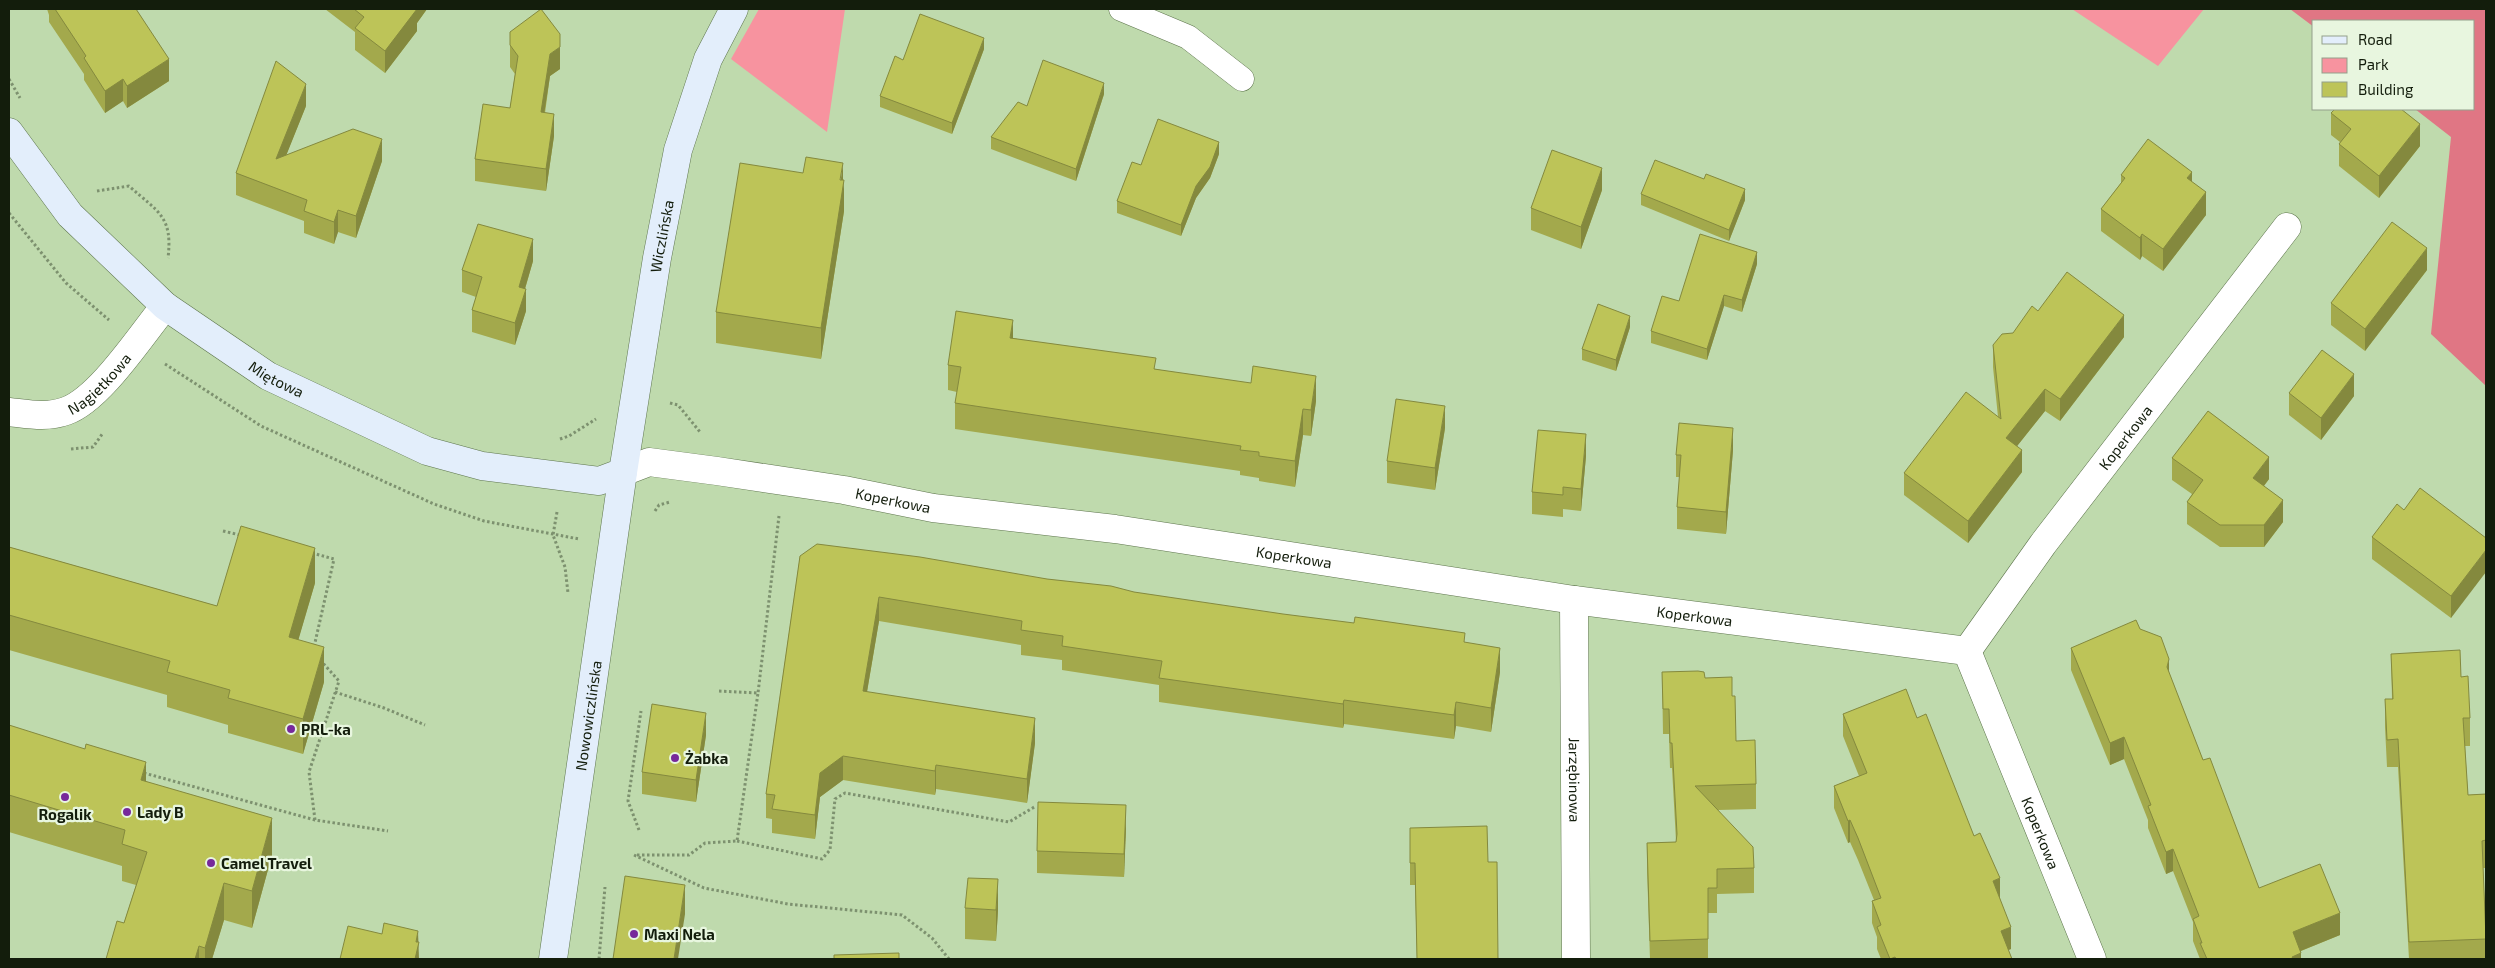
<svg xmlns="http://www.w3.org/2000/svg" width="2495" height="968" font-family="'Exo 2',sans-serif">
	<style>
		.green { fill: #f7939f }
		.forest { fill: #e07684 }
		.lines { fill: none; stroke-linecap: round; stroke-linejoin: round }
		.lane-casing { stroke: #5e754d; stroke-width: 25 }
		.street-casing { stroke: #5e754d; stroke-width: 29 }
		.secondary-casing { stroke: #5e754d; stroke-width: 29 }
		.path { stroke: #7d916f; stroke-width: 3; stroke-dasharray: 2.5 2.5; stroke-linecap: butt }
		.lane { stroke: #fff; stroke-width: 24 }
		.street { stroke: #fff; stroke-width: 28 }
		.secondary { stroke: #e3eefb; stroke-width: 28 }
		.wall { fill: #a3a94c }
		.shaded-wall { fill: #84893e }
		.building { fill: #bdc458; stroke: #84893e }
		.poi-dot { fill: #77299b; stroke: #e8f6df; stroke-width: 2 }
		.labels { text-anchor: middle; dominant-baseline: central; stroke-width: 4.5; stroke-linejoin: round; paint-order: stroke }
		.street-label { font-size: 15px; fill: #131d0c; stroke: #e8f6df }
		.poi-label { font-size: 15px; font-weight: bold; fill: #131d0c; stroke: #e8f6df; text-anchor: start }
	</style>
	<rect width="100%" height="100%" fill="#bfdaad"/>
	<g class="green">
		<path d="M759 9H845L827 132 731 59Z"/>
		<path d="M2072 9H2204L2158 66Z"/>
	</g>
	<path class="forest" d="M2290 9H2486V386L2431 334 2451 137 2415 109H2474V21H2314V27Z"/>
	<g class="lines">
		<g class="lane-casing">
			<path id="lane" d="M1121 9 1188 37 1242 79"/>
		</g>
		<g class="street-casing">
			<g id="street">
				<path id="s1" d="M9 412C28 414 47 418 66 411 100 399 141 335 165 306"/>
				<path id="s2" d="M623 472 649 462 717 471 844 490 933 508 1115 529 1574 600 1967 651 2092 959"/>
				<path id="s3" d="M1574 600 1576 959"/>
				<path id="s4" d="M1967 651 2043 544 2287 227"/>
			</g>
		</g>
		<g class="secondary-casing">
			<g id="secondary">
				<path id="s5" d="M9 132 70 215 165 306 268 376 427 451 482 466 599 481 623 472"/>
				<path id="s6" d="M553 959 623 472 657 258 678 150 708 59 734 9"/>
			</g>
		</g>
		<g class="path">
			<path d="M9 79 20 98"/>
			<path d="M97 191 129 186C158 212 173 216 168 258"/>
			<path d="M9 213 66 283 109 320"/>
			<path d="M165 364 261 426 434 504 484 521 579 539"/>
			<path d="M670 403 678 405 700 432"/>
			<path d="M560 439 569 436 596 419"/>
			<path d="M71 449 93 447 103 433"/>
			<path d="M655 511 659 505 670 502"/>
			<path d="M557 512 553 535 565 567 568 593"/>
			<path d="M223 531 240 535"/>
			<path d="M312 553 334 559 314 647"/>
			<path d="M719 691 758 693 779 516"/>
			<path d="M335 692 384 708 425 725"/>
			<path d="M144 773 315 820 388 831"/>
			<path d="M315 820 309 772 339 681 322 662"/>
			<path d="M639 830 628 801 641 711"/>
			<path d="M737 841 822 859 830 850 835 799 845 793 1009 822 1036 806"/>
			<path d="M634 855 704 888 788 904 902 915 932 938 949 959"/>
			<path d="M637 855H689L705 843 737 841 758 693"/>
			<path d="M599 959 605 887"/>
		</g>
		<use href="#lane" class="lane"/>
		<use href="#street" class="street"/>
		<use href="#secondary" class="secondary"/>
	</g>
	<g class="wall">
		<path d="M47 9H136L169 81 127 108 123 101 105 113 84 80V74L49 22V15Z"/>
		<path d="M325 9H427L417 23V31L385 73 355 50V32Z"/>
		<path d="M510 32 560 69 550 76 545 113 554 136 546 191 475 181V159L510 108 515 74 510 67Z"/>
		<path d="M984 49 952 134 880 107V96L903 60Z"/>
		<path d="M1104 94 1076 181 991 149V137L1027 106Z"/>
		<path d="M306 106 286 155 382 161 356 238 338 232 334 244 304 233V221L236 195V173Z"/>
		<path d="M2331 113 2420 146 2379 198 2339 166V144L2340 142 2331 135Z"/>
		<path d="M1219 154 1210 178 1196 198 1181 236 1117 213V201L1141 165Z"/>
		<path d="M2121 175 2192 182 2206 215 2163 271 2142 256 2140 260 2101 231V209L2121 183Z"/>
		<path d="M843 180 844 211 821 359 716 343V312Z"/>
		<path d="M1602 190 1581 249 1531 230V208Z"/>
		<path d="M1641 194 1745 200 1729 241 1641 205Z"/>
		<path d="M533 261 525 289 526 311 515 345 472 332V310L476 297 462 292V270Z"/>
		<path d="M1757 264 1742 312 1724 306 1707 360 1651 343V331L1679 301Z"/>
		<path d="M2427 270 2365 351 2331 325V303Z"/>
		<path d="M2038 311 2124 337 2060 421 2045 411 2017 446 2022 472 1968 543 1904 495V473L1998 417 1993 367V345L2013 333Z"/>
		<path d="M1630 327 1616 371 1582 360V349Z"/>
		<path d="M1013 338 1156 369 1316 401 1311 436 1303 435 1295 487 1259 481V478L1240 475V471L955 429V403L957 392 948 390V365Z"/>
		<path d="M2289 393 2354 396 2321 440 2289 415Z"/>
		<path d="M1445 428 1435 490 1387 483V461Z"/>
		<path d="M1733 450 1726 534 1677 529V507L1680 477H1676V455Z"/>
		<path d="M1586 456 1581 511 1563 509V517L1532 514V492Z"/>
		<path d="M2172 458 2269 479 2264 486 2283 522 2264 547H2220L2187 524V502L2192 494 2172 480Z"/>
		<path d="M2404 510 2486 538 2451 618 2372 559V537Z"/>
		<path d="M9 547 217 606 315 583 298 640 324 682 303 754 228 733V725L167 707V695L9 650Z"/>
		<path d="M800 556 1047 579 1465 643 1500 672 1491 732 1456 726 1454 739 1344 724 1343 728 1159 702V685L1062 670V660L1021 655V645L879 621 867 692 1035 743 1027 803 936 789 935 795 843 780 820 797 815 839 772 833V819L766 818V794Z"/>
		<path d="M2140 629 2169 674 2203 760 2259 888 2340 935 2301 951V959H2200L2193 941V922L2173 871 2166 874 2148 828V820L2124 759 2110 765 2071 670V648Z"/>
		<path d="M2391 654 2461 677 2470 718V746H2465L2468 795 2486 794V868H2483L2486 930V959H2409L2398 767H2387L2385 727V699H2392Z"/>
		<path d="M1662 672 1705 678 1732 696 1736 741 1756 784V809L1718 810 1754 868V893L1717 894V913H1708V959H1650L1647 868V843L1676 842V841L1672 768H1670L1669 734H1663Z"/>
		<path d="M1843 714 1917 718 2000 899 2011 949 2008 950 2012 959H1881L1877 949V937L1872 923V901L1874 900 1858 860 1850 842 1848 843 1834 808V786L1859 776 1843 736Z"/>
		<path d="M9 725 146 781 272 855 252 928 224 920 212 959H106L124 923 136 885 122 881V866L9 832Z"/>
		<path d="M706 735 696 802 642 794V772Z"/>
		<path d="M1126 827 1124 877 1037 873V851Z"/>
		<path d="M1410 828 1488 862 1498 959H1417L1415 885H1410Z"/>
		<path d="M965 908 998 910 996 941 965 939Z"/>
	</g>
	<g class="shaded-wall">
		<path d="M412 9H427L417 23V31L385 73V51Z"/>
		<path d="M984 38V49L952 134V123Z"/>
		<path d="M560 47V69L550 76 541 134V112L550 54Z"/>
		<path d="M169 59V81L127 108V86Z"/>
		<path d="M123 79V101L105 113V91Z"/>
		<path d="M1104 83V94L1076 181V169Z"/>
		<path d="M306 84V106L276 181V159Z"/>
		<path d="M554 114V136L546 191V169Z"/>
		<path d="M2420 124V146L2379 198V176Z"/>
		<path d="M382 139V161L356 238V216Z"/>
		<path d="M1219 142V154L1210 178 1196 198 1181 236V225L1196 186Z"/>
		<path d="M843 163V189L844 180V211L821 359V328Z"/>
		<path d="M1602 168V190L1581 249V227Z"/>
		<path d="M2192 172V194L2187 178Z"/>
		<path d="M1745 189V200L1729 241V230Z"/>
		<path d="M2206 192V215L2163 271V249Z"/>
		<path d="M338 210V232L334 244V222Z"/>
		<path d="M2142 234V256L2140 260V238Z"/>
		<path d="M533 239V261L519 309V287Z"/>
		<path d="M2427 248V270L2365 351V329Z"/>
		<path d="M1757 252V264L1742 312V300Z"/>
		<path d="M526 289V311L515 345V323Z"/>
		<path d="M1724 295V306L1707 360V349Z"/>
		<path d="M2124 315V337L2060 421V399Z"/>
		<path d="M1630 316V327L1616 371V360Z"/>
		<path d="M1013 320V345L1010 338Z"/>
		<path d="M2354 374V396L2321 440V418Z"/>
		<path d="M1316 376V401L1311 436V410Z"/>
		<path d="M2045 389V411L2006 460V438Z"/>
		<path d="M1445 406V428L1435 490V468Z"/>
		<path d="M1303 409V435L1295 487V461Z"/>
		<path d="M1733 428V450L1726 534V512Z"/>
		<path d="M1586 434V456L1581 511V489Z"/>
		<path d="M2022 450V472L1968 543V521Z"/>
		<path d="M2269 457V479L2253 500V478Z"/>
		<path d="M2283 500V522L2264 547V525Z"/>
		<path d="M315 548V583L289 672V637Z"/>
		<path d="M2486 550V572L2451 618V596Z"/>
		<path d="M879 597V621L863 715V691Z"/>
		<path d="M324 647V682L303 754V719Z"/>
		<path d="M1500 648V672L1491 732V708Z"/>
		<path d="M2169 659V681L2167 667Z"/>
		<path d="M1344 700V724L1343 728V704Z"/>
		<path d="M1456 702V726L1454 739V715Z"/>
		<path d="M706 713V735L696 802V780Z"/>
		<path d="M1035 718V743L1027 803V779Z"/>
		<path d="M2124 737V759L2110 765V743Z"/>
		<path d="M843 756V780L820 797 815 839V815L820 773Z"/>
		<path d="M146 762V799L141 780Z"/>
		<path d="M936 765V789L935 795V771Z"/>
		<path d="M1126 805V827L1124 877V854Z"/>
		<path d="M272 818V855L252 928V891Z"/>
		<path d="M1850 820V842L1848 843V821Z"/>
		<path d="M2173 849V871L2166 874V852Z"/>
		<path d="M2000 878V900L1993 881Z"/>
		<path d="M998 879V910L996 941V910Z"/>
		<path d="M224 883V920L212 959H205V948Z"/>
		<path d="M685 885V914L678 959H674Z"/>
		<path d="M2340 913V935L2293 954V932Z"/>
		<path d="M2011 927V949L2001 953V931Z"/>
		<path d="M418 931 419 959H415L416 942Z"/>
		<path d="M199 946V959H195Z"/>
		<path d="M2301 953V959H2292V957Z"/>
	</g>
	<g class="building">
		<path d="M55 9H136L169 59 127 86 123 79 105 91 84 58 86 56Z"/>
		<path d="M354 9H417L385 51 355 28 364 17Z"/>
		<path d="M541 9 560 34V47L550 54 541 112 554 114 546 169 475 159 483 104 510 108 518 56 510 45V32Z"/>
		<path d="M920 14 984 38 952 123 880 96 895 56 903 60Z"/>
		<path d="M1043 60 1104 83 1076 169 991 137 1018 102 1027 106Z"/>
		<path d="M276 61 306 84 276 159 353 129 382 139 356 216 338 210 334 222 304 211 307 200 236 173Z"/>
		<path d="M2335 109H2401L2420 124 2379 176 2339 144 2351 129 2331 113Z"/>
		<path d="M1158 119 1219 142 1210 167 1196 186 1181 225 1117 201 1132 162 1141 165Z"/>
		<path d="M2148 139 2192 172 2187 178 2206 192 2163 249 2142 234 2140 238 2101 209 2125 178 2121 175Z"/>
		<path d="M1552 150 1602 168 1581 227 1531 208Z"/>
		<path d="M806 157 843 163 840 180H844L821 328 716 312 740 163 803 173Z"/>
		<path d="M1655 160 1704 179 1706 174 1745 189 1729 230 1641 194Z"/>
		<path d="M2392 222 2427 248 2365 329 2331 303Z"/>
		<path d="M478 224 533 239 519 287 526 289 515 323 472 310 482 277 462 270Z"/>
		<path d="M1700 234 1757 252 1742 300 1724 295 1707 349 1651 331 1662 296 1679 301Z"/>
		<path d="M2067 272 2124 315 2060 399 2045 389 2006 438 2022 450 1968 521 1904 473 1966 392 2001 419 1993 345 2002 334 2013 333 2032 306 2038 311Z"/>
		<path d="M1598 304 1630 316 1616 360 1582 349Z"/>
		<path d="M956 311 1013 320 1010 338 1156 358 1154 369 1251 383 1253 366 1316 376 1311 410 1303 409 1295 461 1259 456V452L1240 450 1241 446 955 403 961 367 948 365Z"/>
		<path d="M2322 350 2354 374 2321 418 2289 393Z"/>
		<path d="M1396 399 1445 406 1435 468 1387 461Z"/>
		<path d="M2208 411 2269 457 2253 478 2283 500 2264 525H2220L2187 502 2203 480 2172 458Z"/>
		<path d="M1679 423 1733 428 1726 512 1677 507 1681 455H1676Z"/>
		<path d="M1538 430 1586 434 1581 489 1563 487V495L1532 492Z"/>
		<path d="M2420 488 2486 538V550L2451 596 2372 537 2397 504 2404 510Z"/>
		<path d="M241 526 315 548 289 637 324 647 303 719 228 698 230 690 167 672 170 661 9 615V547L217 606Z"/>
		<path d="M817 544 920 557 1047 579 1111 586 1134 592 1283 614 1354 623 1355 617 1465 633 1464 642 1500 648 1491 708 1456 702 1454 715 1344 700 1343 704 1159 678 1162 661 1062 646 1063 636 1021 630 1022 621 879 597 863 691 1035 718 1027 779 936 765 935 771 843 756 820 773 815 815 772 809 775 795 766 794 800 556Z"/>
		<path d="M2136 620 2140 629 2161 637 2169 659 2167 667 2203 760 2210 758 2259 888 2320 864 2340 913 2293 932 2301 953 2292 957 2293 959H2207L2200 943H2202L2193 919 2199 916 2173 849 2166 852 2148 806 2151 805 2124 737 2110 743 2071 648Z"/>
		<path d="M2460 650 2461 677 2468 676 2470 718H2463L2468 795 2486 794V840L2482 841 2486 939 2409 942 2398 739 2387 740 2385 699H2393L2391 654Z"/>
		<path d="M1698 671 1704 672 1705 678 1732 677V696H1735L1736 741 1755 740 1756 784 1695 786 1753 847 1754 868 1717 869V888H1708V939L1650 941 1647 843 1676 842 1677 834 1672 743H1670L1669 709H1663L1662 672Z"/>
		<path d="M1906 689 1917 718 1926 714 1974 836 1980 833 2000 878 1993 881 2011 927 2001 931 2012 959H1896L1895 957 1890 959 1877 927 1881 925 1872 901 1881 898 1858 838 1850 820 1848 821 1834 786 1867 773 1843 714Z"/>
		<path d="M652 704 706 713 696 780 642 772Z"/>
		<path d="M9 725 85 749 86 744 146 762 141 780 272 818 252 891 224 883 205 948 199 946 195 959H106L117 921 124 923 147 852 122 844 125 830 9 795Z"/>
		<path d="M1038 802 1126 805 1124 854 1037 851Z"/>
		<path d="M1487 826 1488 862H1497L1498 959H1417L1415 863H1410V828Z"/>
		<path d="M625 876 685 885 674 959H613Z"/>
		<path d="M968 878 998 879 996 910 965 908Z"/>
		<path d="M384 923 418 931 416 942H419L415 959H340L348 926 382 934Z"/>
		<path d="M899 953V959H834V955Z"/>
	</g>
	<g class="poi-dot">
		<circle cx="291" cy="729" r="5"/>
		<circle cx="675" cy="758" r="5"/>
		<circle cx="65" cy="797" r="5"/>
		<circle cx="127" cy="812" r="5"/>
		<circle cx="211" cy="863" r="5"/>
		<circle cx="634" cy="934" r="5"/>
	</g>
	<g class="labels">
		<g class="street-label">
			<text stroke="none"><textPath href="#s6" startOffset="731">Wiczlińska</textPath></text>
			<text stroke="none"><textPath href="#s5" startOffset="368">Miętowa</textPath></text>
			<text stroke="none"><textPath href="#s1" startOffset="101">Nagietkowa</textPath></text>
			<text stroke="none"><textPath href="#s4" startOffset="266">Koperkowa</textPath></text>
			<text stroke="none"><textPath href="#s2" startOffset="275">Koperkowa</textPath></text>
			<text stroke="none"><textPath href="#s2" startOffset="680">Koperkowa</textPath></text>
			<text stroke="none"><textPath href="#s2" startOffset="1085">Koperkowa</textPath></text>
			<text stroke="none"><textPath href="#s6" startOffset="246">Nowowiczlińska</textPath></text>
			<text stroke="none"><textPath href="#s3" startOffset="180">Jarzębinowa</textPath></text>
			<text stroke="none"><textPath href="#s2" startOffset="1556">Koperkowa</textPath></text>
		</g>
		<g class="poi-label">
			<text x="301" y="729">PRL-ka</text>
			<text x="685" y="758">Żabka</text>
			<text x="137" y="812">Lady B</text>
			<text x="65" y="814" text-anchor="middle">Rogalik</text>
			<text x="221" y="863">Camel Travel</text>
			<text x="644" y="934">Maxi Nela</text>
		</g>
	</g>
	<rect width="2495" height="968" fill="none" stroke="#131d0c" stroke-width="20"/>
	<rect x="2312" y="20" width="162" height="90" fill="#e8f6df" stroke="#939f8b"/>
	<rect x="2322" y="36" width="25" height="8" fill="#e3eefb" stroke="#939f8b"/>
	<text x="2358" y="45" font-size="15" fill="#131d0c">Road</text>
	<rect x="2322" y="58" width="25" height="15" fill="#f7939f" stroke="#939f8b"/>
	<text x="2358" y="70" font-size="15" fill="#131d0c">Park</text>
	<rect x="2322" y="82" width="25" height="15" fill="#bdc458" stroke="#939f8b"/>
	<text x="2358" y="95" font-size="15" fill="#131d0c">Building</text>
</svg>
